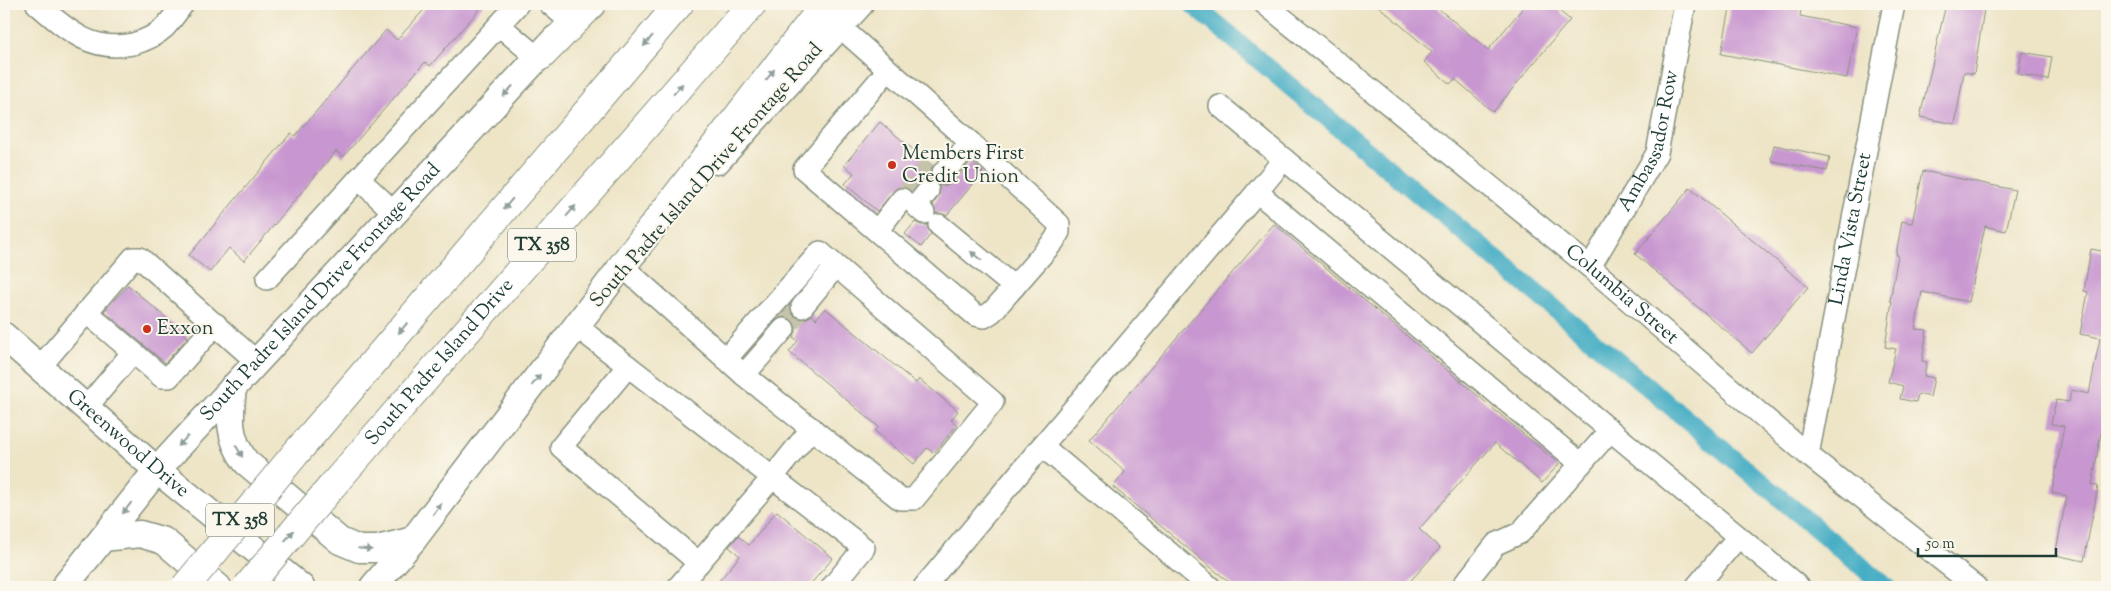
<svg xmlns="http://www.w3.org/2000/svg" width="2111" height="591" font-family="'Sorts Mill Goudy',serif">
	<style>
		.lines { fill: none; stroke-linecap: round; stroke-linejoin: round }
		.canal { stroke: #44adc4; stroke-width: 19 }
		.building { fill: #c896d0 }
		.minor-tunnel { stroke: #c5c3aa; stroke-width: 21; stroke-dasharray: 21 11; stroke-linecap: butt }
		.minor-casing { stroke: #86917e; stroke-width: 24 }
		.major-casing { stroke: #86917e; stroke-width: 29 }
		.highway-casing { stroke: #86917e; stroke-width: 30 }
		.minor { stroke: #fff; stroke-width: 21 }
		.major { stroke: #fff; stroke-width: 26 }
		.highway { stroke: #fff; stroke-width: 28 }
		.highway-bridge-casing { stroke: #86917e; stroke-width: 30; stroke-linecap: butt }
		.highway-bridge { stroke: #fff; stroke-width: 28 }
		.oneway { fill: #8f9e9a }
		.poi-dot { fill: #c8321e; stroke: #fbf7ec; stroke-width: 2 }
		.labels { text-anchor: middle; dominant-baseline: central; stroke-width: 4; stroke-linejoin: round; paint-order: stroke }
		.shield { fill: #fbf7ec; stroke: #61756b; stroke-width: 1 }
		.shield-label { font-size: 19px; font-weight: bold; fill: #1f3d34 }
		.street-label { font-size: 20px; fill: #1f3d34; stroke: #fbf7ec }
		.poi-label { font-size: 20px; fill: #1f3d34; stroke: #fbf7ec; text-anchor: start }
	</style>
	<rect width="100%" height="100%" fill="#fbf7ec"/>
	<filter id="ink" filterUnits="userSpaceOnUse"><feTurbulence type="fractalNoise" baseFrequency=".02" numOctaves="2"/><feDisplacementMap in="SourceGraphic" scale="10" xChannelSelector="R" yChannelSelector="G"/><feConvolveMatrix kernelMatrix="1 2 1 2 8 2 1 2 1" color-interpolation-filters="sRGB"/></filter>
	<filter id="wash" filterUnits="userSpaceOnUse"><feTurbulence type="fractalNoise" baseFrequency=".0096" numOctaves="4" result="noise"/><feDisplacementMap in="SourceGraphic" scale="20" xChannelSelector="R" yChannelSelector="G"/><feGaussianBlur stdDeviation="1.12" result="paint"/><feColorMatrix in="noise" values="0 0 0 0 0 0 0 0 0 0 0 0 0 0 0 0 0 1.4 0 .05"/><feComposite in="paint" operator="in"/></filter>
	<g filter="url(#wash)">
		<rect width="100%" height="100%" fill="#eee5c7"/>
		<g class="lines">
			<path class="canal" d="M1192 4 1886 587"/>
		</g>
		<g id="blocks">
			<g class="building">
				<path d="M429 4H484L430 66 425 62 343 157 336 151 244 261 229 248 210 272 189 255 291 133 295 136 386 30 397 40Z"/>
				<path d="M1376 4H1433L1488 50 1526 4H1551L1570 20 1493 112 1455 79 1450 84 1424 62 1432 52Z"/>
				<path d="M1731 4H1802L1800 16 1857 27 1847 78 1721 54Z"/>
				<path d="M1946 4 1984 9 1974 74 1964 72 1955 124 1920 117Z"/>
				<path d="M2022 52 2052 57 2048 80 2018 74Z"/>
				<path d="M880 122 933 166 930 172 931 179 923 180 912 192 904 187 897 188 877 211 845 184 854 173 844 165Z"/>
				<path d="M1774 145 1830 157 1827 171 1772 161 1771 158Z"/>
				<path d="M971 161 983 172 947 215 936 213 933 205 940 193 939 186 953 183Z"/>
				<path d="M1923 171 2015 190 2006 231 1985 226 1969 302 1922 292 1915 329 1927 330 1922 361 1927 362 1924 376 1934 378 1930 397 1918 394 1916 402 1900 399 1903 386 1888 382 1896 349 1885 347 1892 301H1890L1898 255H1896L1902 221 1912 223Z"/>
				<path d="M1690 188 1808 287 1752 353 1635 254Z"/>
				<path d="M915 222 921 225H927L931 234 921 247 905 234Z"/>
				<path d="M1274 224 1559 464 1542 483 1495 443 1419 529 1440 548 1405 587H1235L1113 487 1125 472 1089 440Z"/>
				<path d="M2091 249 2107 252V417L2104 434 2101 433 2092 485 2098 486 2084 561 2055 555 2067 496 2052 493 2064 426 2051 424 2056 400 2069 402 2071 390 2089 394 2100 338 2080 334 2088 292 2084 291Z"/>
				<path d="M128 285 188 337 165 363 104 311Z"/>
				<path d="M790 305 794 316 800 319 807 318 812 315 816 319 825 308 916 383 919 379 958 411 951 420 957 425 934 453 927 448 914 464 875 431 879 427 789 352 798 341 793 337 796 332V325L793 320 787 317 779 318Z"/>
				<path d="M777 511 833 558 808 587H714L740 556 729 547 738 536 749 545Z"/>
			</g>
		</g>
	</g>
	<g filter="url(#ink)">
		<use href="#blocks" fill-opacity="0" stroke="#86917e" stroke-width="1"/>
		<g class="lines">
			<g class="minor-tunnel">
				<path d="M902 199 932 165"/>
				<path d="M784 329 802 307"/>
			</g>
			<g class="minor-casing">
				<g id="minor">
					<path d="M37 4C66 29 91 53 133 44 144 41 155 36 164 28 171 21 177 12 183 4"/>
					<path d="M550 4 570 21"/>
					<path id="s1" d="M1265 4 1590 267 1808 455 1976 587"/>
					<path d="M499 25 539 59"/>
					<path d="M839 26 971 143 975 147 1059 224V232L1054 241 992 312 984 317 975 315 804 169 888 70"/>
					<path d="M1220 106 1799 587"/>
					<path d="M942 174 971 143"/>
					<path d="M359 179 395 213"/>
					<path d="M1257 192 1284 159"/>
					<path d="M924 213 916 206 928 191"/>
					<path d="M939 225 1014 287"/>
					<path d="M877 231 902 199"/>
					<path d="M622 266 744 375 900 499H914L993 402 820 252 726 359"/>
					<path id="s2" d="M1590 267 1657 153 1685 4"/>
					<path d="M267 279 518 4"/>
					<path d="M802 307 836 266"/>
					<path d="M86 312 162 377H169L216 324"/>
					<path d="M576 326 864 548 832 587"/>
					<path d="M628 366 561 447 699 563"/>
					<path d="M40 367 133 258H140L257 362"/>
					<path d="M744 375 784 329"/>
					<path d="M86 408 133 352"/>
					<path d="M1042 446 1257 192 1581 464"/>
					<path id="s3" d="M1808 455 1894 4"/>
					<path d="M678 587 772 478 812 428"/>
					<path d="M924 587 1042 446 1210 587"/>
					<path d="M1462 587 1496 544 1520 533 1610 431"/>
					<path d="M1696 587 1738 537"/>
				</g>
			</g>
			<g class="major-casing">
				<g id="major">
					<path d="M717 161 860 4"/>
					<path id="s4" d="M4 336 157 470 301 587"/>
					<path d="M233 387C230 416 227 437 246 462L340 541 359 549H377L413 540"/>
					<path d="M103 538 140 534 164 541 218 587"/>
					<path id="s5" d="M64 587 157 470 555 39"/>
					<path d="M373 587 413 540 622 266 637 249"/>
				</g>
			</g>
			<g class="highway-casing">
				<g id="highway">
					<path d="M541 56 592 4"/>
					<path d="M622 266 825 4"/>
					<path d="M296 453 679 4"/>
					<path id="s6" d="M332 486 752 4"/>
				</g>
			</g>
			<use href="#minor" class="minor"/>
			<use href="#major" class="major"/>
			<use href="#highway" class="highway"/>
			<g class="highway-bridge-casing">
				<g id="highway-bridge">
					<path d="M185 587 296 453"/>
					<path d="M247 587 332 486"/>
				</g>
			</g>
			<use href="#highway-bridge" class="highway-bridge"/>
		</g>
		<defs><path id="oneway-solid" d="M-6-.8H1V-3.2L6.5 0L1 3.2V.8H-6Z" transform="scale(1.25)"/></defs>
		<g class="oneway">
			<use href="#oneway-solid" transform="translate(648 41) rotate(130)"/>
			<use href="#oneway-solid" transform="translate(770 75) rotate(-52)"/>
			<use href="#oneway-solid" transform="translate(678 89) rotate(-49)"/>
			<use href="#oneway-solid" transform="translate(508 91) rotate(133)"/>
			<use href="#oneway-solid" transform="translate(508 204) rotate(130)"/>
			<use href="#oneway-solid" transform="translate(571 211) rotate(-49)"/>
			<use href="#oneway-solid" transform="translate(976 256) rotate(-140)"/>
			<use href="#oneway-solid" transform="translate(403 328) rotate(130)"/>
			<use href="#oneway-solid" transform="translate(536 380) rotate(-53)"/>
			<use href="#oneway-solid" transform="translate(183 441) rotate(133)"/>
			<use href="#oneway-solid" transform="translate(239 451) rotate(60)"/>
			<use href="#oneway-solid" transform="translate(127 508) rotate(128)"/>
			<use href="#oneway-solid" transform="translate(437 509) rotate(-53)"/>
			<use href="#oneway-solid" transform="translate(289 536) rotate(-50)"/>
			<use href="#oneway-solid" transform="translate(365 549) rotate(5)"/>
		</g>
	</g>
	<g class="poi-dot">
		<circle cx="892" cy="165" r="5"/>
		<circle cx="147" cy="329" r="5"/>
	</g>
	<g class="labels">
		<g class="shield">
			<rect x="508" y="228.5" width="68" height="33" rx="4"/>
			<rect x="206" y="503.5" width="68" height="33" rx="4"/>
		</g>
		<g class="shield-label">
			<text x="542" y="245">TX 358</text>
			<text x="240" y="520">TX 358</text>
		</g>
		<g class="street-label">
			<text stroke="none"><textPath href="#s2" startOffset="141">Ambassador Row</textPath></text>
			<text transform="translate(707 176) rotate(-49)">South Padre Island Drive Frontage Road</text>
			<text stroke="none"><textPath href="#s3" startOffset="230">Linda Vista Street</textPath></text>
			<text stroke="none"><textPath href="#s5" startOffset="391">South Padre Island Drive Frontage Road</textPath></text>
			<text stroke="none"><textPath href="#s1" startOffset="460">Columbia Street</textPath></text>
			<text stroke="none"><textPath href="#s6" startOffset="164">South Padre Island Drive</textPath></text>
			<text stroke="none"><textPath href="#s4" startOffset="164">Greenwood Drive</textPath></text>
		</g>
		<g class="poi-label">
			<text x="902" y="154">Members First<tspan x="902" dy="23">Credit Union</tspan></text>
			<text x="157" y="329">Exxon</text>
		</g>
	</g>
	<rect width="2111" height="591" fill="none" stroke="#fbf7ec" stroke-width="20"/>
	<path d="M1918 548v8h138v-8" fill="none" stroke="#1f3d34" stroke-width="2.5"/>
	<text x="1926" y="548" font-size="15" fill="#1f3d34" stroke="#fbf7ec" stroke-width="4" paint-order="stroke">50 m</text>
</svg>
